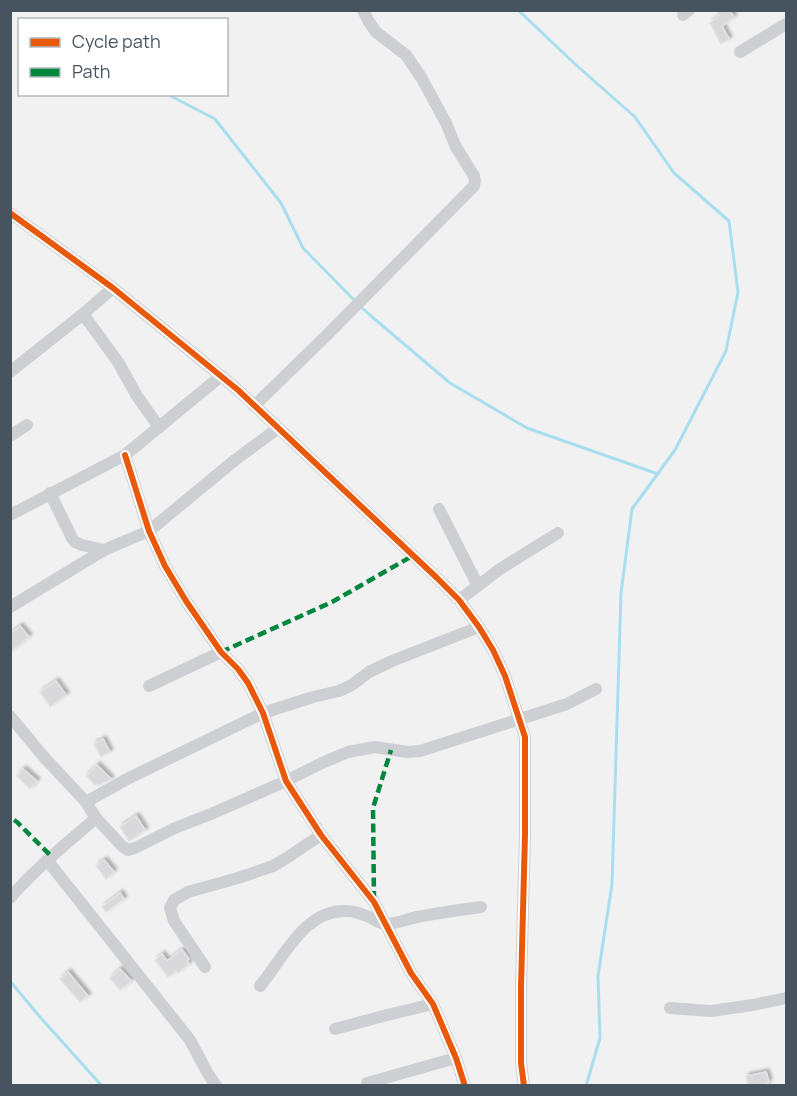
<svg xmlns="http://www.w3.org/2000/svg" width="797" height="1096" font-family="Manrope,sans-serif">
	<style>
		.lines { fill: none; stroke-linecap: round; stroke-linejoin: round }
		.stream { stroke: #a8dff0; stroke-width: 3 }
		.building { fill: #d9d9db; stroke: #e3e3e4; stroke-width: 1.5; filter: url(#shadow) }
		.minor { stroke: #cdcfd2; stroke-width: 12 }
		.quiet { stroke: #00873e; stroke-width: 4.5; stroke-dasharray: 9 4.5; stroke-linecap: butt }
		.cycleway-casing { stroke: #fff; stroke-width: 10 }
		.cycleway { stroke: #e8590c; stroke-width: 6 }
	</style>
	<defs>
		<filter id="shadow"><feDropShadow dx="3" dy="-3" stdDeviation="1.5" flood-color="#0004"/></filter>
	</defs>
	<rect width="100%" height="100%" fill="#f2f1f1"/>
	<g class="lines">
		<g class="stream">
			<path d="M518 10 575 64 635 117 674 173 729 221 738 292 726 351 675 450 632 509 621 593 612 884 598 976 600 1038 586 1086"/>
			<path d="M167 94 215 119 281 203 303 248 356 302"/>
			<path d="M360 306 371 316 450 383 527 428 658 474"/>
			<path d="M10 981 40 1017 102 1086"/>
		</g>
	</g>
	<g class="building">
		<path d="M716 10H729L734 17 722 26 729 39 721 44 710 23 719 16Z"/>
		<path d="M20 626 29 637 10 652V634Z"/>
		<path d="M56 681 66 695 50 707 40 692Z"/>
		<path d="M103 739 110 752 101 757 94 744Z"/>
		<path d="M97 765 111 779 98 786 97 784 95 785 86 776Z"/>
		<path d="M23 769 37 781 30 789 17 776Z"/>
		<path d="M136 816 145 830 129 841 120 827Z"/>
		<path d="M104 860 114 872 106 879 96 866Z"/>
		<path d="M120 893 124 899 106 912 102 907Z"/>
		<path d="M182 950 189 959 187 961 189 964 178 973 176 971 168 977 155 960 162 954 167 961Z"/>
		<path d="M120 969 131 981 120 990 110 978Z"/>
		<path d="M68 972 88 996 80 1002 60 979Z"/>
		<path d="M766 1072 769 1082 766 1083 767 1086H748L746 1076Z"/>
	</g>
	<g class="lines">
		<g class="minor">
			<path d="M683 15 689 10"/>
			<path d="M740 52 786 24"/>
			<path d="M10 213 113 288 238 390 437 578 459 600 479 627 493 650 505 676 525 737V834L521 987V1063L524 1086"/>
			<path d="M83 314 118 362 137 396 159 427"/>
			<path d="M10 372 83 314 113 288"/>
			<path d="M254 406 328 334 474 186 475 181 474 176 456 147 446 123 421 77 406 55 376 32 369 22 363 10"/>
			<path d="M10 436 27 425"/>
			<path d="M125 455 149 531 165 566 186 601 221 652 238 669 248 683 263 713 286 781 321 835 374 902 411 973 433 1004 456 1058 465 1086"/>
			<path d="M50 493 72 538 75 542 82 545 104 550"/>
			<path d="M439 509 478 586"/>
			<path d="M10 515 125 455 221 376"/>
			<path d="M459 600 500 569 558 533"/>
			<path d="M10 607 104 550 149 531 235 460 277 429"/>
			<path d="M149 686 221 652"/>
			<path d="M10 716 43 756 86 802 96 818 122 846 128 850 135 848 175 828 211 814 286 781 322 763 348 752 375 747 407 752 420 751 567 704 596 689"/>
			<path d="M86 802 129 778 263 713 313 697 339 691 352 685 369 672 392 661 479 627"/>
			<path d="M47 860 190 1040 207 1072 216 1086"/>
			<path d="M10 898C36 868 66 844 96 818"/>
			<path d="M205 967 174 921 170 908 174 900 188 892 238 878 273 866 285 859 321 835"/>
			<path d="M260 986C283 959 305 908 347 911 354 911 362 914 369 917 374 919 380 924 386 924 396 924 407 919 417 917 438 913 460 910 481 907"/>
			<path d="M670 1008 711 1011 753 1005 786 998"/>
			<path d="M335 1029 387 1015 433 1004"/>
			<path d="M367 1083 456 1058"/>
		</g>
		<g class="quiet">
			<path d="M221 652 332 602 414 555"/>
			<path d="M14 820 17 822 51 856"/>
			<path d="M374 900 373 808 391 750"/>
		</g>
		<g class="cycleway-casing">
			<g id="cycleway">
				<path d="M10 213 113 288 238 390 437 578 459 600 479 627 493 650 505 676 525 737V834L521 987V1063L524 1086"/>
				<path d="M125 455 149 531 165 566 186 601 221 652 238 669 248 683 263 713 286 781 321 835 374 902 411 973 433 1004 456 1058 465 1086"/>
			</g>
		</g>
		<use href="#cycleway" class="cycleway"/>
	</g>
	<rect width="797" height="1096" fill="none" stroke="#47535f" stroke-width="24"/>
	<rect x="18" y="18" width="210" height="78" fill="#ffffff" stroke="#b5babf" stroke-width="1.5"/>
	<rect x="30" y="38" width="30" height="9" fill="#e8590c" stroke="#b5babf" stroke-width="1.5"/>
	<text x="72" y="48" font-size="18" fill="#47535f">Cycle path</text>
	<rect x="30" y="68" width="30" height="9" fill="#00873e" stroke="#b5babf" stroke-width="1.5"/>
	<text x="72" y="78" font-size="18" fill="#47535f">Path</text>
</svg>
